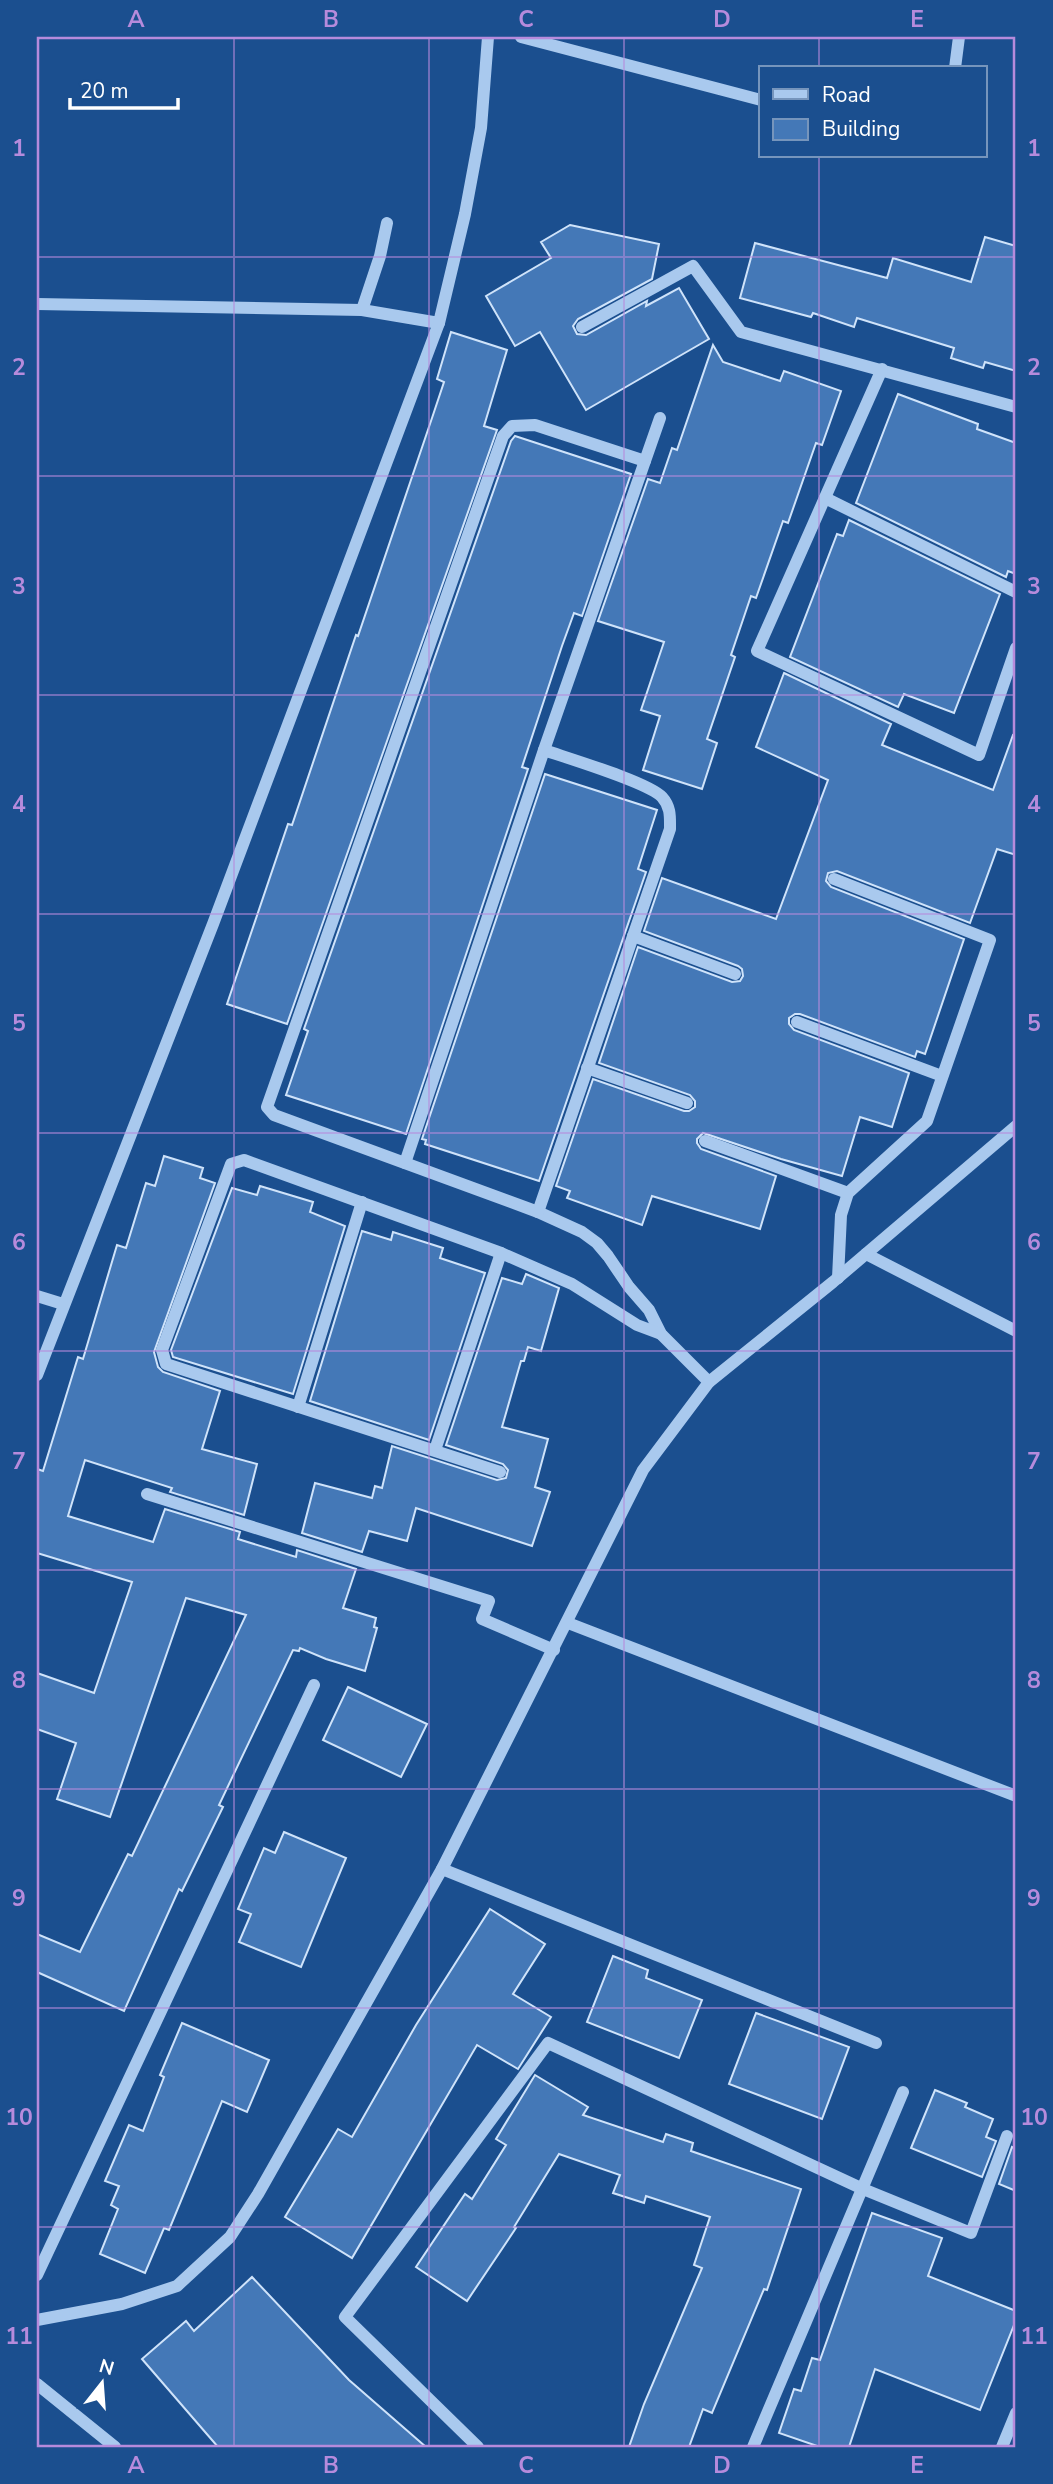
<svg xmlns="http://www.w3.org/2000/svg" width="1053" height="2484" font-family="'Nunito Sans',sans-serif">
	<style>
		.building { fill: #4478b7; stroke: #cfe3fa; stroke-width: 2 }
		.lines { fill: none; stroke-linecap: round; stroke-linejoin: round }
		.minor { stroke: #a9c9ee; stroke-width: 12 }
		.grid { fill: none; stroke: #b68bdc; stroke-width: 2; stroke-opacity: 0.55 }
		.neatline { fill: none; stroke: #b68bdc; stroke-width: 2.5 }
		.grid-label { font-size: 23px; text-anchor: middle; font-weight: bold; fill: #b68bdc }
	</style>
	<rect width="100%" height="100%" fill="#1b4f8f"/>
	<g class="building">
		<path d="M570 225 659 244 652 279 578 319 573 326 577 334 586 335 647 301 646 306 679 288 709 339 586 410 540 332 515 346 486 296 551 258 541 242Z"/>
		<path d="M985 237 1016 246V371L985 362 983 368 951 358 954 348 857 318 854 327 813 313 811 317 740 298 755 243 887 278 893 258 971 282Z"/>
		<path d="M451 332 507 350 484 426 497 430 287 1024 227 1004 288 824 292 825 356 635 358 636 432 418 444 382 437 379Z"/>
		<path d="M713 345 723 362 780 381 784 371 841 391 822 445 816 443 788 523 783 521 756 598 751 596 731 655 735 657 707 739 717 743 702 789 643 770 660 716 641 710 664 642 598 621 648 479 660 483 672 448 677 450Z"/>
		<path d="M898 394 978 424 977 429 1016 443V574L1008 571 1006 577 856 503Z"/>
		<path d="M515 436 631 474 582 616 574 613 562 646 522 767 528 769 406 1134 286 1095 308 1031 304 1029 511 441Z"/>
		<path d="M849 520 1000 594 954 713 904 694 898 707 790 657 837 534 843 536Z"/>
		<path d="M784 673 891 724 882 745 993 790 1013 735 1016 736V855L997 849 970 923 837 871 828 873 826 881 831 887 964 939 925 1054 917 1051 915 1057 800 1014H795L789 1018V1024L794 1030 909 1073 892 1127 860 1117 842 1176 781 1159 703 1133 697 1139V1143L701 1149 776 1176 760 1229 652 1196 642 1225 567 1198 570 1191 556 1186 593 1079 684 1111H689L695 1107V1101L690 1095 599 1063 638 947 732 982 740 981 743 976 742 969 738 966 644 931 662 878 776 919 828 780 756 747Z"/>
		<path d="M545 774 657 810 638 869 646 872 539 1181 425 1144 426 1140 422 1139Z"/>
		<path d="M164 1156 203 1168 200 1178 215 1183 154 1352 158 1367 163 1372 220 1391 202 1449 257 1464 244 1515 170 1492 172 1488 85 1460 68 1516 153 1542 165 1509 240 1532 238 1539 296 1557 297 1550 356 1569 343 1608 376 1618 374 1627 377 1628 365 1671 326 1659 300 1648 299 1651 293 1650 219 1805 223 1807 182 1891 179 1889 124 2011 37 1972V1934L80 1952 128 1854 132 1856 246 1615 186 1598 110 1817 57 1799 76 1743 37 1729V1673L94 1693 132 1582 37 1553V1469L43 1471 78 1357 83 1359 117 1245 126 1248 146 1183 155 1186Z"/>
		<path d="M260 1186 313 1202 310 1212 345 1226 293 1394 173 1357 171 1350 232 1188 257 1195Z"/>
		<path d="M362 1231 391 1240 393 1232 443 1248 440 1258 485 1273 429 1440 310 1401Z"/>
		<path d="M526 1274 559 1288 541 1351 528 1347 524 1361H521L502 1427 548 1439 535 1487 550 1492 532 1546 416 1508 407 1541 369 1531 362 1552 302 1533 315 1483 372 1498 375 1486 382 1488 392 1446 497 1480 506 1478 508 1470 503 1464 446 1445 502 1278 522 1284Z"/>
		<path d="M348 1687 427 1724 401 1777 323 1740Z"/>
		<path d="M284 1832 346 1858 301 1967 239 1942 251 1914 238 1909 264 1848 275 1853Z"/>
		<path d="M490 1909 545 1944 513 1994 551 2017 518 2069 477 2045 352 2258 285 2217 338 2129 352 2137 416 2025Z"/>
		<path d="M613 1956 648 1970 646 1978 702 2000 679 2058 587 2022Z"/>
		<path d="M756 2013 849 2047 822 2119 729 2084Z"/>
		<path d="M182 2023 269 2060 247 2112 222 2101 169 2230 164 2228 145 2273 100 2254 118 2209 111 2205 119 2186 105 2181 129 2125 143 2131 164 2077 160 2075Z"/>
		<path d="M535 2075 588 2107 583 2115 663 2142 666 2134 693 2143 691 2151 801 2189 767 2290 764 2289 712 2413 703 2409 689 2447H629L644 2404 702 2268 694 2265 710 2217 646 2196 644 2203 613 2193 620 2175 559 2154 514 2227 516 2228 467 2301 416 2267 465 2194 472 2199 506 2145 496 2139Z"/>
		<path d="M935 2090 967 2103 965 2107 993 2119 986 2137 996 2141 982 2177 911 2148Z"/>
		<path d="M1012 2147 1016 2149V2191L999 2184Z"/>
		<path d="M872 2213 942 2238 928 2276 1016 2311V2320L980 2410 875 2369 849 2447H820L779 2433 794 2389 801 2391 812 2358 820 2360Z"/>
		<path d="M252 2277 349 2380 426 2447H218L142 2359 186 2321 194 2331Z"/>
	</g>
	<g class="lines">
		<g class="minor">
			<path d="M521 37 761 100"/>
			<path d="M955 68 959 37"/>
			<path d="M37 304 362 310 439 323 465 214 481 128 488 37"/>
			<path d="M362 310 380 256 387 223"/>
			<path d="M582 327 693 266 741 332 1016 407"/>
			<path d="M882 369 757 651 979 755 1016 648"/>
			<path d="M645 461 535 425 512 426 503 436 267 1107 274 1115 538 1212 582 1232 597 1243 608 1256 629 1287 649 1310 661 1334 709 1382"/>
			<path d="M825 498 1016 592"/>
			<path d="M834 879 990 940 927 1121 848 1193 841 1215 838 1278"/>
			<path d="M633 936 735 974"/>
			<path d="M797 1022 942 1076"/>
			<path d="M587 1068 687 1103"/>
			<path d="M705 1141 848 1193"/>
			<path d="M405 1163 544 750 660 418"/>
			<path d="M538 1212 670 829C670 817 671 807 662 797 648 782 567 758 544 750"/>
			<path d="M866 1254 1016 1331"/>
			<path d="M37 1296 63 1304"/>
			<path d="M37 1375 213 924 439 323"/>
			<path d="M298 1407 362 1202"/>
			<path d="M435 1450 501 1253"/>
			<path d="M500 1472 166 1364 162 1350 231 1164 244 1160 501 1253 572 1284 637 1325 661 1334"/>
			<path d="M147 1494 489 1601 482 1619 554 1650"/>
			<path d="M568 1623 1016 1796"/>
			<path d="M442 1869 876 2043"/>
			<path d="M37 2275 314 1685"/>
			<path d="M37 2320 122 2304 177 2286 230 2237 258 2194 442 1869 643 1470 709 1382 833 1282 1016 1126"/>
			<path d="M37 2384 115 2447"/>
			<path d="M478 2447 345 2317 548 2043 863 2189 971 2233 1007 2136"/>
			<path d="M753 2447 903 2092"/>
			<path d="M1002 2447 1016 2413"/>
		</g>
	</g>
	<path class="grid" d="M234 37V2447M429 37V2447M624 37V2447M819 37V68M819 156V2447M37 257H1016M37 476H1016M37 695H1016M37 914H1016M37 1133H1016M37 1351H1016M37 1570H1016M37 1789H1016M37 2008H1016M37 2227H1016"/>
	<rect width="1053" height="2484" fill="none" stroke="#1b4f8f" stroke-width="77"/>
	<rect x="759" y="66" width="228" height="91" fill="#1b4f8f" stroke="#7695bc" stroke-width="2"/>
	<rect x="773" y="89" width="35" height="10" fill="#a9c9ee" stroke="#7695bc" stroke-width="2"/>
	<text x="822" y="102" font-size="21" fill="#ffffff">Road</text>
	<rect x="773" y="119" width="35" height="21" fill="#4478b7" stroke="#7695bc" stroke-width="2"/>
	<text x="822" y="136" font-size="21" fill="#ffffff">Building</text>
	<g transform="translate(102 2383) rotate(17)" stroke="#1b4f8f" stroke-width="5" paint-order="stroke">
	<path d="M0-5L12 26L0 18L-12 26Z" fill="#ffffff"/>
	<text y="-10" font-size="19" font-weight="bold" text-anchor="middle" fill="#ffffff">N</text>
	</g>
	<path d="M70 98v10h108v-10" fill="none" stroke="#ffffff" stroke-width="3.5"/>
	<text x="80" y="98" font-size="21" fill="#ffffff" stroke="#1b4f8f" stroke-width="5" paint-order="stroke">20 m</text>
	<rect x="38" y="38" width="976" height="2408" class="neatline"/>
	<g class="grid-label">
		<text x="136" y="27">A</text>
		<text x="331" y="27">B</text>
		<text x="526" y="27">C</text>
		<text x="722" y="27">D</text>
		<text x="917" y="27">E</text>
		<text x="19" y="156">1</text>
		<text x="1034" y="156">1</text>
		<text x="19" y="375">2</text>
		<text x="1034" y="375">2</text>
		<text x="19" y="594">3</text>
		<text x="1034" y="594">3</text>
		<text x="19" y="812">4</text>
		<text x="1034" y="812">4</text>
		<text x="19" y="1031">5</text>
		<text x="1034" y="1031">5</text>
		<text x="19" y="1250">6</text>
		<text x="1034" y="1250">6</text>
		<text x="19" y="1469">7</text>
		<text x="1034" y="1469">7</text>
		<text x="19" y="1688">8</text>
		<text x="1034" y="1688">8</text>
		<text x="19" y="1906">9</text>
		<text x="1034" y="1906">9</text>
		<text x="19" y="2125">10</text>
		<text x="1034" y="2125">10</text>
		<text x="19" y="2344">11</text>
		<text x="1034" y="2344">11</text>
		<text x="136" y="2473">A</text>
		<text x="331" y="2473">B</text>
		<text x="526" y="2473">C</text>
		<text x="722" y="2473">D</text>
		<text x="917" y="2473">E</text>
	</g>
</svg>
